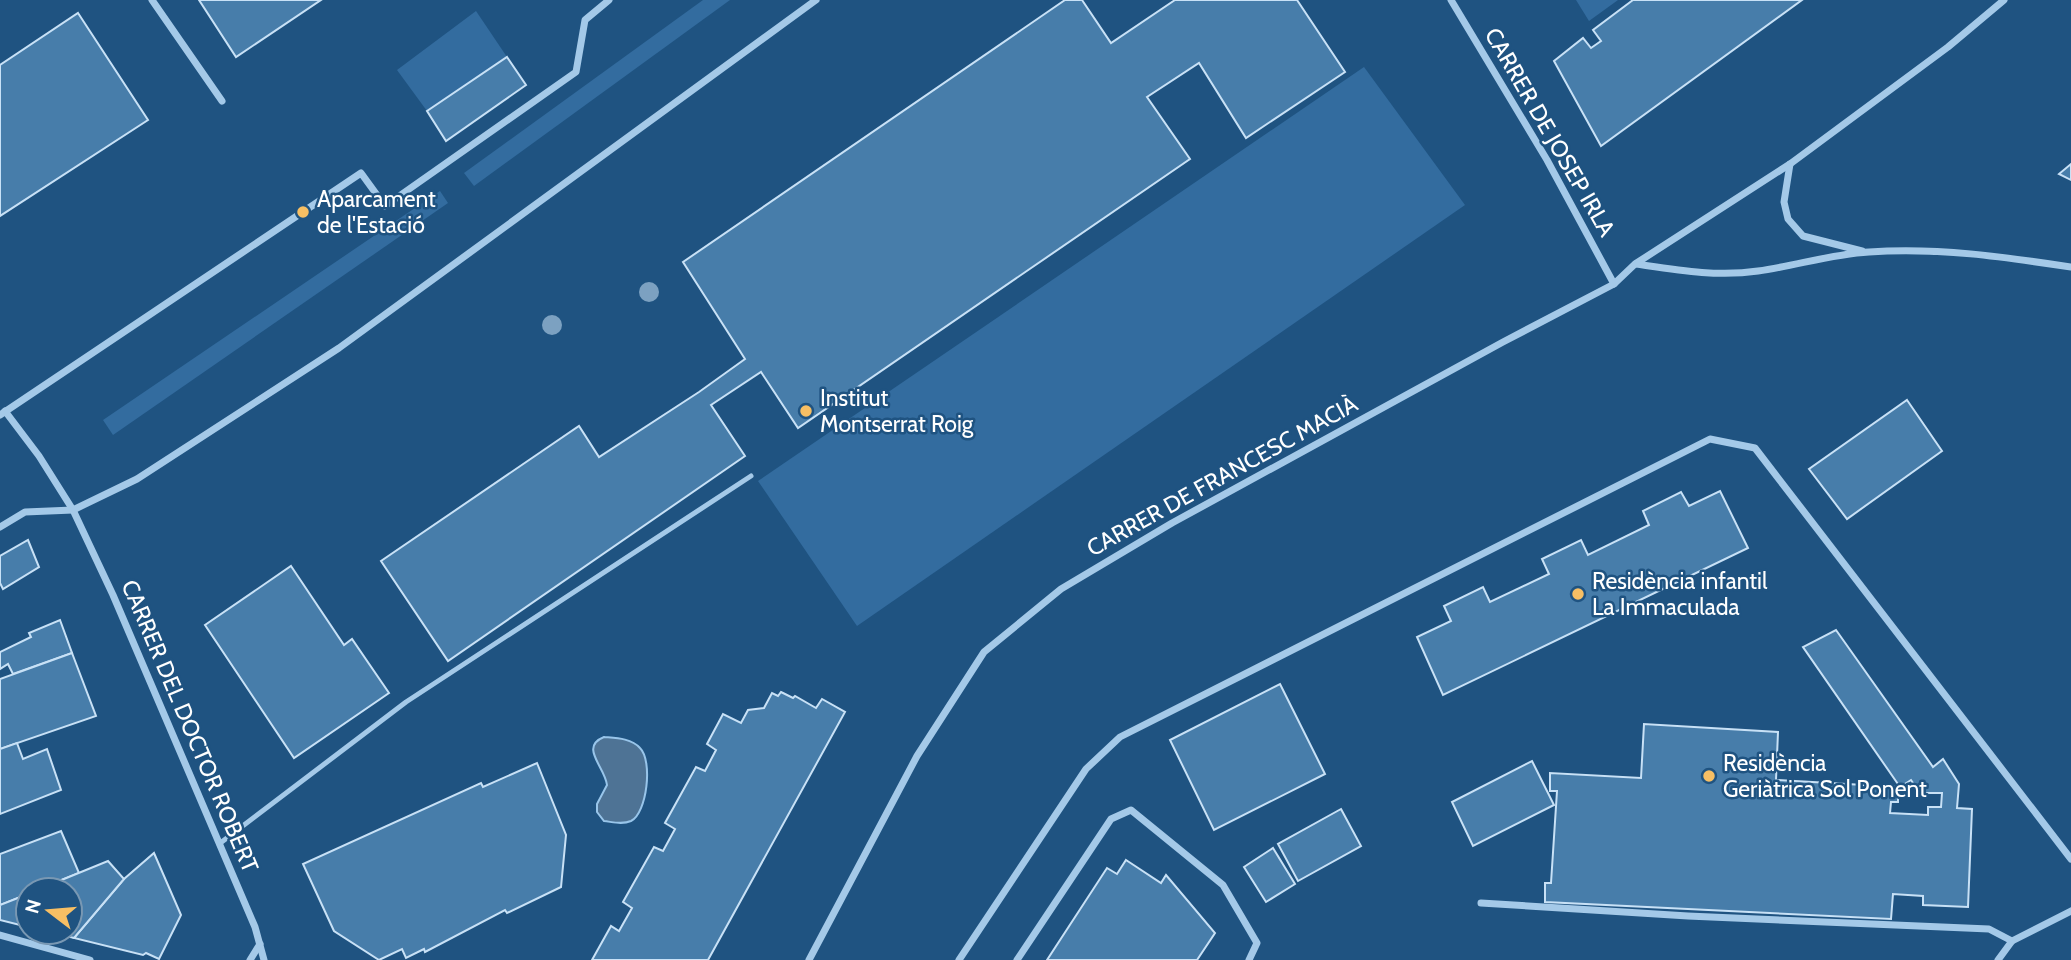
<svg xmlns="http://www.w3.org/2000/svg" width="2071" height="960" font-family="Cabin,sans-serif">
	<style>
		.green { fill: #336c9f }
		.water { fill: #4e7395; stroke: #98c5ea; stroke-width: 2 }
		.building { fill: #477daa; stroke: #c8e1f6; stroke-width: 2 }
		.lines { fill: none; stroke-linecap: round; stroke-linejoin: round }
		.lane { stroke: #a4c9e8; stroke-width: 5 }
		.street { stroke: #a4c9e8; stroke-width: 7 }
		.tree { fill: #7ca1c1 }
		.poi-dot { fill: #f7bf64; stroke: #1f5381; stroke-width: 2.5 }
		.labels { text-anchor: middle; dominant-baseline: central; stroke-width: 5; stroke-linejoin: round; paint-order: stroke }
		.street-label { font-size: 23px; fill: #fff; stroke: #1f5381 }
		.poi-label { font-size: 23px; fill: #fff; stroke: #1f5381; text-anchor: start }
	</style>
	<rect width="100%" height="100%" fill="#1f5381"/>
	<g class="green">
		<path d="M703 0H730L474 186 464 173Z"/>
		<path d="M1576 0H1618L1589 21Z"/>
		<path d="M476 11 507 57 427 111 397 70Z"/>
		<path d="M1364 67 1465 205 857 626 758 481Z"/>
		<path d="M440 191 448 203 113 435 103 420Z"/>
	</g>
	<path class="water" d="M604 737C615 738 631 738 640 748 653 761 647 813 631 821 622 825 613 822 604 821L597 812V804L607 785C605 767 579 747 604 737Z"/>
	<g class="building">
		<path d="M199 0H321L236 57Z"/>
		<path d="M1065 0H1082L1111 43 1175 0H1297L1345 72 1246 138 1199 63 1147 97 1190 159 798 428 761 372 711 405 745 456 448 661 381 561 579 426 599 457 699 392 745 359 683 262Z"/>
		<path d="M1633 0H1802L1601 146 1554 61 1583 38 1591 48 1601 41 1593 30Z"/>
		<path d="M78 13 148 120 0 216V65Z"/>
		<path d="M507 57 526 85 446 141 427 111Z"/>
		<path d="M2071 164V180L2059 174Z"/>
		<path d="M1907 400 1942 451 1847 519 1809 469Z"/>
		<path d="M1720 491 1748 548 1443 695 1417 637 1451 621 1444 606 1483 587 1490 602 1549 574 1542 559 1581 540 1588 555 1649 525 1643 511 1681 492 1689 506Z"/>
		<path d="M28 540 39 567 3 589 0 583V556Z"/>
		<path d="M291 566 344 645 352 639 389 693 294 758 205 625Z"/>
		<path d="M60 620 72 653 13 674 8 664 0 669V652L31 637 29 633Z"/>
		<path d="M1836 630 1933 767 1943 759 1959 784 1957 808 1972 809 1968 907 1923 905V896L1893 894 1891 919 1545 902V883H1551L1557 791H1550V773L1641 778 1644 724 1778 732 1776 780 1898 787V802H1891L1890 813 1928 815V807H1941L1942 793H1920L1911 780 1900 787 1803 647Z"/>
		<path d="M72 653 96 716 0 749V679Z"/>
		<path d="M1280 684 1325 774 1214 830 1170 740Z"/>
		<path d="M781 692 793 698 795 696 816 708 822 699 845 712 708 960H592L611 926 619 931 632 908 623 902 654 847 663 851 675 829 665 823 696 767 705 771 716 750 707 744 723 714 741 723 748 710 764 708 772 693 778 696Z"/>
		<path d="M17 743 23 759 47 749 61 790 0 814V749Z"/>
		<path d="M1532 761 1554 805 1473 846 1452 802Z"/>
		<path d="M537 763 566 835 561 887 507 913 505 910 425 952 424 949 406 958 402 949 379 960 334 931 303 864 481 783 483 787Z"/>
		<path d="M1341 809 1361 846 1298 881 1278 844Z"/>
		<path d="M61 831 79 873 37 890H28V894L0 905V854Z"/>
		<path d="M1273 848 1295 884 1266 902 1244 867Z"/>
		<path d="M154 853 181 915 159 959 146 953 143 955 74 938 124 879Z"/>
		<path d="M1126 860 1161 883 1166 875 1215 933 1197 960H1047L1107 868 1117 874Z"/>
		<path d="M108 861 124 879 74 938 48 932H70V890H37Z"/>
		<path d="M28 894V927L0 920V905Z"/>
	</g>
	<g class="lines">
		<path class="lane" d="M219 844 406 702 751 476"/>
		<g class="street">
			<path d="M152 0 222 101"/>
			<path d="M1451 0 1547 160 1614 284"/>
			<path d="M1790 164 1784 202 1788 219 1803 236 1862 251"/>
			<path d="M1636 264C1677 270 1717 277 1758 271 1795 266 1832 254 1869 252 1937 247 2004 257 2071 267"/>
			<path d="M5 411 39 456 73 510 113 595 255 927 264 960"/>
			<path d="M0 415 361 173 385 206 576 72 585 20 609 0"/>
			<path d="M0 527 25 512 73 510 137 479 339 348 816 0"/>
			<path d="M1481 903 1688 916 1989 929 2012 941 1998 960"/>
			<path d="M0 935 90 960"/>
			<path d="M2012 941 2071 911"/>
			<path d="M250 960 260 944"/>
			<path d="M809 960 917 756 984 652 1061 589 1172 523 1503 342 1614 284 1635 264 1790 164 1948 47 2004 0"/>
			<path d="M959 960 1086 769 1120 737 1710 439 1755 448 2071 859"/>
			<path d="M1017 960 1111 819 1131 810 1223 885 1257 943 1249 960"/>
		</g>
	</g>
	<g class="tree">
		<circle cx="649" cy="292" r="10"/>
		<circle cx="552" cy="325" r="10"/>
	</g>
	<g class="poi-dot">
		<circle cx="303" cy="212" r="7"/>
		<circle cx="806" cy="411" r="7"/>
		<circle cx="1578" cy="594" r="7"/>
		<circle cx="1709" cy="776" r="7"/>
	</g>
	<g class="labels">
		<g class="street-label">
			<text transform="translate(1550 132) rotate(60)">CARRER DE JOSEP IRLA</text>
			<text transform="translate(1222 476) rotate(-29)">CARRER DE FRANCESC MACIÀ</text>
			<text transform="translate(190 726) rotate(67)">CARRER DEL DOCTOR ROBERT</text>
		</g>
		<g class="poi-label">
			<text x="317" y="199">Aparcament<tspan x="317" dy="26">de l'Estació</tspan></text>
			<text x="820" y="398">Institut<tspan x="820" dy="26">Montserrat Roig</tspan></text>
			<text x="1592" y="581">Residència infantil<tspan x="1592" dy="26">La Immaculada</tspan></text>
			<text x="1723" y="763">Residència<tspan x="1723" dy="26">Geriàtrica Sol Ponent</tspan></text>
		</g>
	</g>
	<g transform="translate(49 911) rotate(286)"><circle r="33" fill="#1f5381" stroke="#7998b3" stroke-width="2"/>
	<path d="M0-5L12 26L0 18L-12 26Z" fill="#f7bf64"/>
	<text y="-10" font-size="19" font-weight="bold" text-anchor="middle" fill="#ffffff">N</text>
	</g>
</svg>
